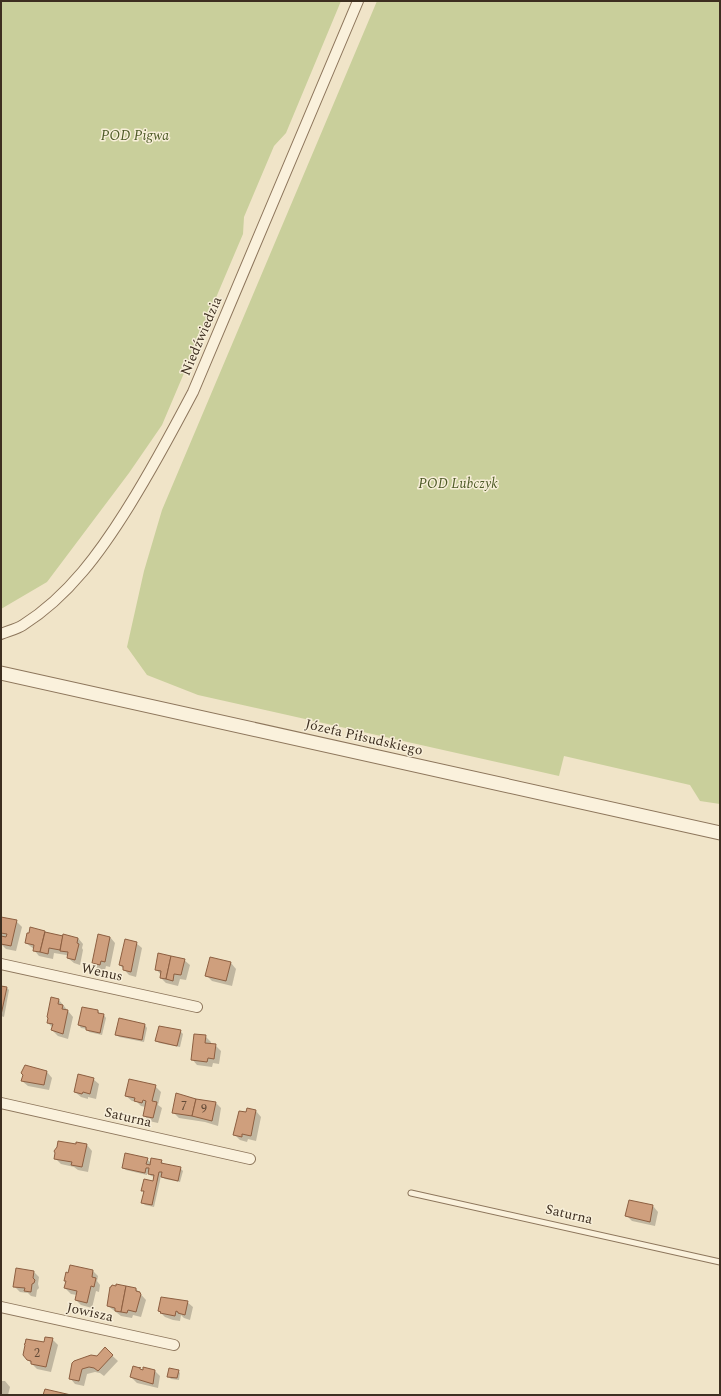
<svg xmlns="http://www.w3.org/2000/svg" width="721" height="1396" font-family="Spectral,serif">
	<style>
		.green { fill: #c9cf9b }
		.shadow { fill: #0003 }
		.building { fill: #cf9f7d; stroke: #8d5f41 }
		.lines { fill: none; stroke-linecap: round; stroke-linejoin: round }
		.service-casing { stroke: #8d765c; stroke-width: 7 }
		.minor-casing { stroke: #8d765c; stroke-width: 12 }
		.tertiary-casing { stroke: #8d765c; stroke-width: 15 }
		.service { stroke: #faf1dc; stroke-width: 5 }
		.minor { stroke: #faf1dc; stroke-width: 10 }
		.tertiary { stroke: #faf1dc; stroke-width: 13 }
		.labels { text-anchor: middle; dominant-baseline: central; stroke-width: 3; stroke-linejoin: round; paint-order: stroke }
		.number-label { font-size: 12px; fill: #624a37 }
		.park-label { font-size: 14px; font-style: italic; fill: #4d5a26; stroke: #f7eed8 }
		.street-label { font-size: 14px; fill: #3d2e20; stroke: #f7eed8 }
	</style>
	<rect width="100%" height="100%" fill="#f0e4c8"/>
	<g class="green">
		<path d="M1 1H341L286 133 274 146 244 217 243 234 162 425 129 473 47 582 1 609Z"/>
		<path d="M377 1H720V804L700 801 690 785 564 756 559 776 198 695 147 675 127 647 144 571 162 510Z"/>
	</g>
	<g class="shadow">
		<path d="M1 918 16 921 22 927 16 951 6 949 1 944Z"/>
		<path d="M44 931 46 933 78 938 83 944 82 948 83 950 80 965 74 963 68 958 69 956 66 955 54 953 53 959 39 956 34 950V949L26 943Z"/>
		<path d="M99 935 110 937 115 943 110 967 106 966 105 970 98 969 93 963Z"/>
		<path d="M136 943 142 948 136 977 129 975 120 965Z"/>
		<path d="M211 958 231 963 236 969 232 986 212 981 207 976Z"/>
		<path d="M184 960 190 965 186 980 180 979 178 986 166 983 161 978V975L156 969Z"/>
		<path d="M1 987 7 988 9 990 4 1017 1 1016Z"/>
		<path d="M59 1000 73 1017 68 1039 58 1036 52 1030 53 1028 48 1023Z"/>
		<path d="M98 1011 100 1014 104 1015 106 1018 102 1035 89 1032 87 1029 81 1028 79 1025Z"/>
		<path d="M145 1025 147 1028 144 1042 119 1037 116 1034Z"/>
		<path d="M180 1031 183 1034 180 1047 159 1043 157 1041Z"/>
		<path d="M205 1036 211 1042V1045H215L221 1051 219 1064 213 1063 212 1067 197 1065 192 1059Z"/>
		<path d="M25 1066 47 1072 52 1078 49 1090 28 1086 22 1081Z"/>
		<path d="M93 1079 99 1084 96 1099 88 1097V1099L81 1097 75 1092Z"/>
		<path d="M155 1086 161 1092 158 1105 162 1108 158 1123 149 1121 144 1115 146 1107 141 1106 137 1102 132 1101 126 1096Z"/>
		<path d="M177 1095 216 1103 221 1108 218 1126 205 1122 179 1118 173 1112Z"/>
		<path d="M247 1109 256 1111 261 1117 256 1141 248 1139 247 1142 240 1140 235 1135 247 1113Z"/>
		<path d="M87 1145 92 1151 88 1172 78 1170 74 1167 61 1164 55 1158 56 1153V1149L58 1147Z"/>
		<path d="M147 1159 151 1163 161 1161 164 1164 180 1168 183 1171 180 1182 165 1179 161 1176 154 1207 145 1205 142 1202 145 1193 142 1190 154 1182 155 1177 151 1176 147 1172V1175L126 1170 123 1168Z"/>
		<path d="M653 1206 658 1212 655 1226 632 1221 627 1216Z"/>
		<path d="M93 1271 98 1276 97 1281 100 1285 99 1292 96 1291 92 1308 81 1305 76 1300 77 1295 71 1294 65 1288 67 1282 65 1280Z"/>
		<path d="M34 1272 39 1277 38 1284 39 1288 37 1290 36 1297 31 1296 28 1293 20 1292 14 1286Z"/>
		<path d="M136 1289 146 1300 141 1317 133 1315 132 1318 121 1316 108 1306Z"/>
		<path d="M187 1302 193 1307 190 1320 184 1318 181 1315 180 1321 173 1320 165 1317 159 1311Z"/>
		<path d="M52 1339 58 1345 51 1372 37 1369 28 1360 44 1343Z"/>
		<path d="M105 1349 118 1361 104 1376 100 1373 95 1372 87 1374 84 1386 75 1384 70 1378 97 1357Z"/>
		<path d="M144 1369 155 1371 160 1376 158 1388 137 1383 131 1377 143 1371Z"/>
		<path d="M178 1371 180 1373 179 1380 171 1379 168 1376Z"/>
		<path d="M1 1381H5L10 1387 8 1395H1Z"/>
	</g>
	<g class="building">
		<path d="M1 917 17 920 11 946 1 944V936L6 937 7 934 1 933Z"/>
		<path d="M30 927 45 931 40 952 33 951 34 945 25 943 27 933H29Z"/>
		<path d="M45 932 63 936 60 950 49 948 48 954 40 952Z"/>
		<path d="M63 934 78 938 77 943 79 944 75 960 67 958 68 952 60 951Z"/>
		<path d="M98 934 110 937 105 962 101 961 100 965 92 963Z"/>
		<path d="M125 939 137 942 131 972 123 970V966L119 965Z"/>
		<path d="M158 953 171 956 166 979 160 978 161 971 155 970Z"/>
		<path d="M171 956 185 959 181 975 174 974 173 981 166 979Z"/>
		<path d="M210 957 231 962 226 981 205 976Z"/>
		<path d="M1 986 7 987 1 1015Z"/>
		<path d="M51 997 59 999 58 1004 63 1005 62 1009 68 1010 63 1034 51 1030 53 1024 47 1023 48 1018 47 1017Z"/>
		<path d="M82 1007 98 1010V1013L104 1014 100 1033 86 1030V1027L78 1025Z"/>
		<path d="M119 1018 145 1024 142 1040 115 1035Z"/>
		<path d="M159 1026 181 1030 177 1046 155 1041Z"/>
		<path d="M194 1034 206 1035 205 1043 216 1044 214 1059 208 1058 207 1062 191 1060Z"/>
		<path d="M25 1065 47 1071 44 1085 21 1081 23 1075 21 1073Z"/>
		<path d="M78 1074 94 1078 90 1094 83 1092 82 1094 74 1092Z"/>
		<path d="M129 1079 156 1085 152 1101 157 1102 153 1118 143 1116 146 1101 143 1100 142 1103 134 1101 135 1098 125 1096Z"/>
		<path d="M176 1093 196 1099 192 1116 172 1113Z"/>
		<path d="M196 1099 216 1102 212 1121 192 1116Z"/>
		<path d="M247 1108 256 1110 251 1136 242 1134V1137L233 1135 239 1111 246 1112Z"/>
		<path d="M58 1141 76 1144V1142L87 1144 82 1167 71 1165 72 1162 54 1159 55 1153 54 1151 57 1147Z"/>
		<path d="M125 1153 148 1158 146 1164 150 1165 151 1158 162 1160 161 1163 181 1167 178 1181 161 1177 162 1172H159L152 1205 141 1203 144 1191H141L144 1179 153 1181 154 1175 148 1174 149 1168H146L145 1173 122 1168Z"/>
		<path d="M629 1200 653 1205 650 1222 625 1216Z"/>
		<path d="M70 1265 93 1270 92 1277 96 1278 94 1287 91 1286 87 1303 75 1300 77 1291 64 1288 66 1281H64L66 1272 68 1273Z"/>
		<path d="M16 1268 34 1271 33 1278 35 1280 34 1283 32 1284 31 1292 24 1291 25 1288 13 1287Z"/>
		<path d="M116 1284 126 1286 121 1312 115 1311V1308L107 1306 110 1287H111L112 1285 116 1286Z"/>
		<path d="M126 1286 136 1288V1291L140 1292V1293L141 1294 136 1312 128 1310 127 1313 121 1312Z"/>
		<path d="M161 1297 188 1301 185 1315 178 1313V1312L176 1311 175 1316 160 1313 161 1312 158 1311Z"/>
		<path d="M45 1337 53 1338 46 1367 31 1364V1361L27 1360 23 1355 25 1345 24 1344H25L26 1339 44 1342Z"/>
		<path d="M105 1347 113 1355 98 1371 94 1368 89 1367 82 1369 79 1381 69 1379 72 1363 74 1361 91 1355 97 1356Z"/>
		<path d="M133 1366 140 1368V1367V1369L143 1370V1367L155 1370 153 1384 130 1377Z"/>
		<path d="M169 1368 179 1370 177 1378 167 1377Z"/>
		<path d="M45 1389 71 1395H43Z"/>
	</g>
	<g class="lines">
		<g class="service-casing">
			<path id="service" d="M411 1193 720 1262"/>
		</g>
		<g class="minor-casing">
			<g id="minor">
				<path d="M1 634C8 631 17 629 23 625 69 596 101 551 129 506 152 469 173 430 193 392L358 1"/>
				<path d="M1 964 197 1007"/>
				<path d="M1 1103 250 1159"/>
				<path d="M1 1307 174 1345"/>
			</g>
		</g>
		<g class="tertiary-casing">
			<path id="tertiary" d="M1 673 720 833"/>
		</g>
		<use href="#service" class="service"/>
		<use href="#minor" class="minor"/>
		<use href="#tertiary" class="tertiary"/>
	</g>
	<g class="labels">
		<g class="number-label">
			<text x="184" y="1106">7</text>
			<text x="204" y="1109">9</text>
			<text x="37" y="1353">2</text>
		</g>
		<g class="park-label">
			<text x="135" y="135">POD Pigwa</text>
			<text x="458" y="483">POD Lubczyk</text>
		</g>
		<g class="street-label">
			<text transform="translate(201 336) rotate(-67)">Niedźwiedzia</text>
			<text transform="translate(364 737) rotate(13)">Józefa Piłsudskiego</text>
			<text transform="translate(102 972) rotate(12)">Wenus</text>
			<text transform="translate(128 1117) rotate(13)">Saturna</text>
			<text transform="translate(569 1214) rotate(13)">Saturna</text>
			<text transform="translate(90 1312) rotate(12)">Jowisza</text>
		</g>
	</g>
	<rect width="721" height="1396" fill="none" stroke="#3d2e20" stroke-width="4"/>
</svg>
